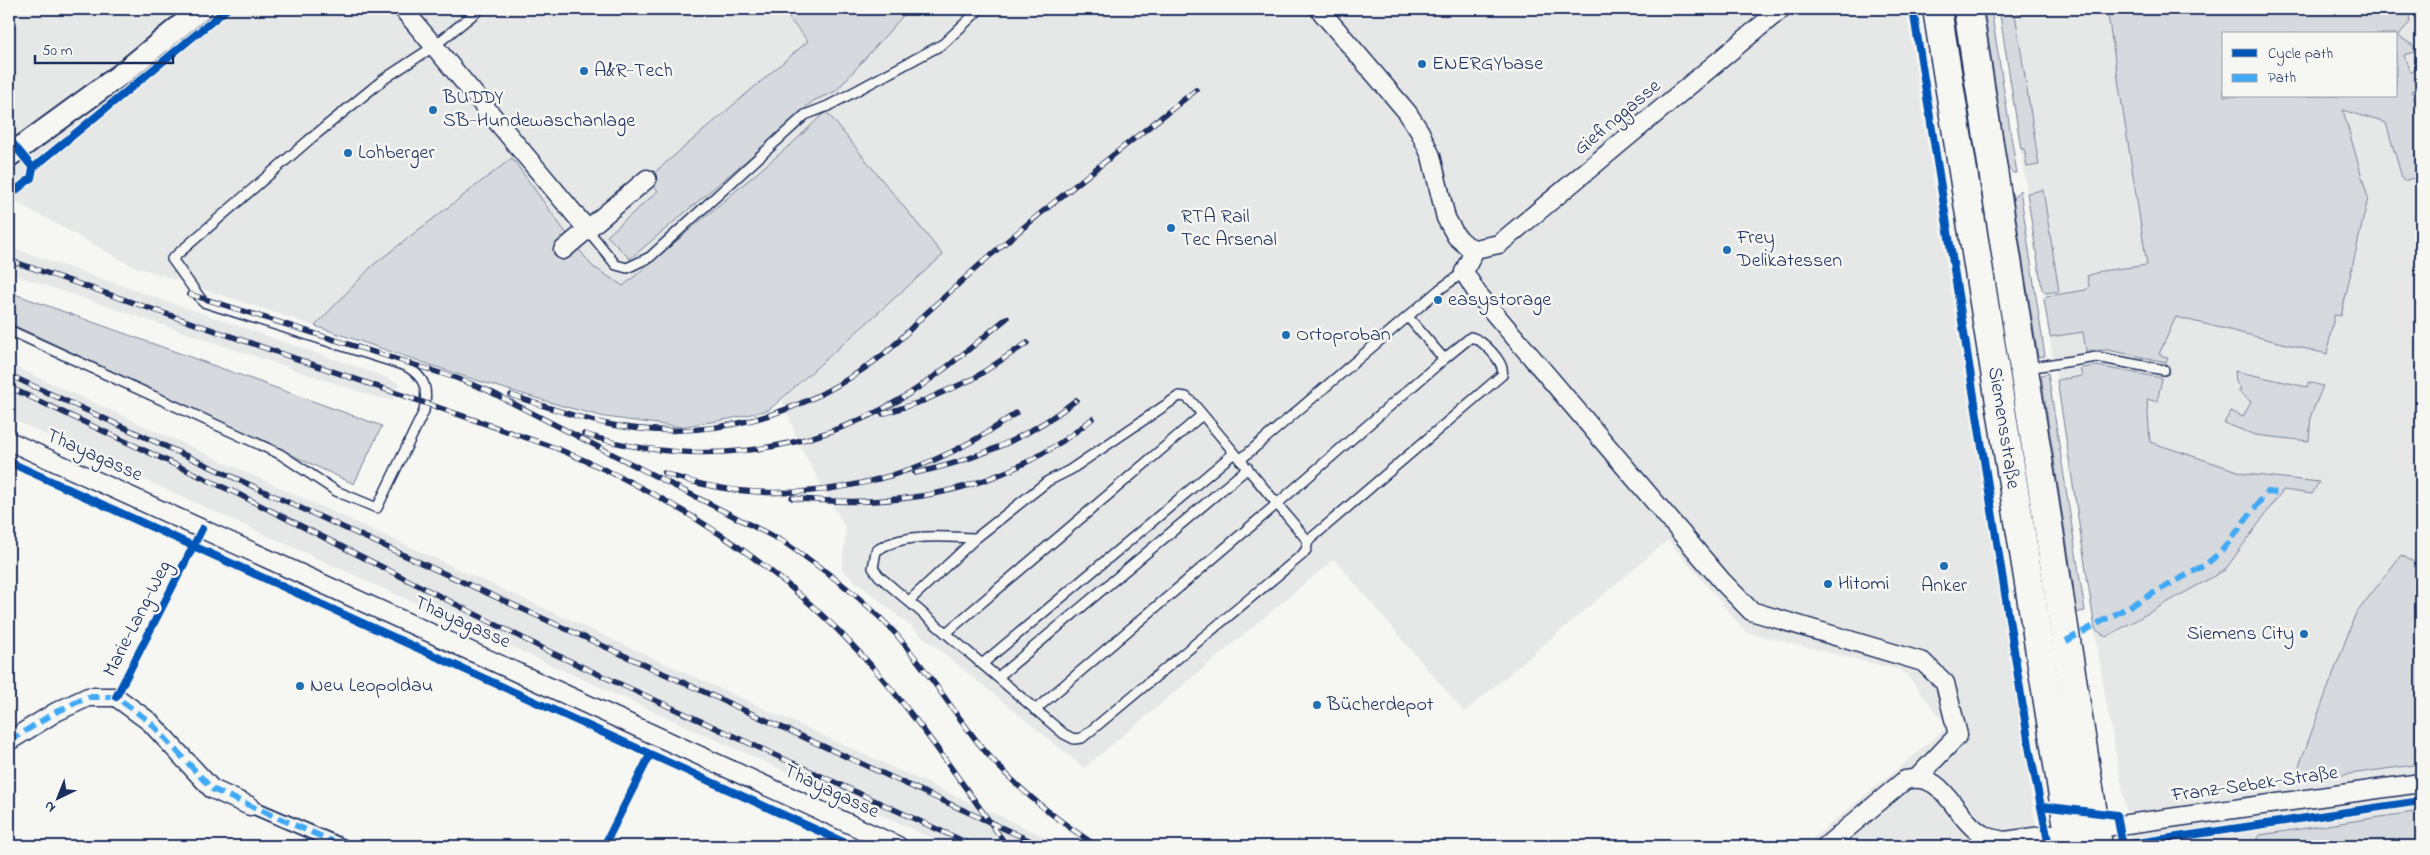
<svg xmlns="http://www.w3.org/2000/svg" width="2430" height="855" font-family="'Indie Flower',sans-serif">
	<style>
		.built { fill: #e6e7e7; fill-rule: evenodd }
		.green { fill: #d6d9dd; stroke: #78849e; fill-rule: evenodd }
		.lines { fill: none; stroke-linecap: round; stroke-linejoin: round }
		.service-casing { stroke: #1b2f5e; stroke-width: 12 }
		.pedestrian-casing { stroke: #1b2f5e; stroke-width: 16 }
		.minor-casing { stroke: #1b2f5e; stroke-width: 21 }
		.tertiary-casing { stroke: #1b2f5e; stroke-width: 25 }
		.primary-casing { stroke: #1b2f5e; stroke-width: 31 }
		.service { stroke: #f6f6f2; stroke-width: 9 }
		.pedestrian { stroke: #f6f6f2; stroke-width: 12 }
		.minor { stroke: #f6f6f2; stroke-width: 18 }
		.tertiary { stroke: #f6f6f2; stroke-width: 21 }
		.primary { stroke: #f6f6f2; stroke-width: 28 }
		.rail-casing { stroke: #1b2f5e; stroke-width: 5.5 }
		.rail { stroke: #f6f6f2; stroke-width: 4; stroke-dasharray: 11; stroke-linecap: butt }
		.quiet { stroke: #3fa9f5; stroke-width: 6; stroke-dasharray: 12 6; stroke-linecap: butt }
		.cycleway-casing { stroke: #f6f6f2; stroke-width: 11 }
		.cycleway { stroke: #0057b8; stroke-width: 8 }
		.poi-dot { fill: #1f6fb2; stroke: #f6f6f2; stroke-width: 2 }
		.labels { text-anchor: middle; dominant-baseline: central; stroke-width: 5; stroke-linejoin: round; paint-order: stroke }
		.poi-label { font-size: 20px; fill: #1b2f5e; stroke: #f6f6f2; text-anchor: start }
		.street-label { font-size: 20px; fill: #1b2f5e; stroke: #f6f6f2 }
	</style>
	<rect width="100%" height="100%" fill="#f6f6f2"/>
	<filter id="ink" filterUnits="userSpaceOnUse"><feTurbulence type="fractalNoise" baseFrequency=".02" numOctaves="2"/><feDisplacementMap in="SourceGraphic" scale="10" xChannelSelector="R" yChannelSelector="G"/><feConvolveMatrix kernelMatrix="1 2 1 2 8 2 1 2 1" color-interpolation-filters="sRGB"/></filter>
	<g filter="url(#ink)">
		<g class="built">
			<path d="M9 9H1906L2039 846H1804L1948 727 1908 676 1900 670 1746 632 1668 540 1464 712 1334 559 1084 768 842 570 846 529 803 452 782 400 943 255 826 112 796 140 623 286 592 266 561 226 373 265 315 326 131 265 9 198Z"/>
			<path d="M1999 9H2421V846H2133L2104 689ZM2224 34H2396V96H2224Z"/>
			<path d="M9 247 380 375 399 383 393 400 372 396 9 273Z"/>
			<path d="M9 364 1065 846H949L9 418Z"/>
		</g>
		<g class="green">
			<path d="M781 9H909L836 91 813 101 761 148 630 259 607 236 658 191 647 179 808 41Z"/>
			<path d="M1984 9H1991L2017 173H2013L2008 168Z"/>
			<path d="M1999 9H2029V12L2015 14 2039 165 2027 167 2024 149H2021Z"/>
			<path d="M2102 9H2408L2410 22 2398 36 2414 46V52L2404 55 2410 72 2417 70 2419 88 2411 91 2415 102 2421 100V176L2403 181 2386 123 2343 110 2368 198 2341 316 2334 315 2327 354 2176 317 2159 354 2168 358 2166 362 2108 350 2086 351 2083 332 2050 337 2044 300 2047 296 2086 290 2089 286 2087 276 2101 271 2147 265 2108 15H2103ZM2224 34H2396V96H2224Z"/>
			<path d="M1965 54 2030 472 2025 473 2017 447 1953 56Z"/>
			<path d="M826 111 943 255 769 410 729 419 680 427 605 417 566 407 469 378 315 326 373 265 512 158 561 226 592 266 623 286 796 140Z"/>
			<path d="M2020 190 2045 356 2038 357 2013 198Z"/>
			<path d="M2043 190 2059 291 2046 293 2042 289 2027 193Z"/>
			<path d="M9 292 382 426 354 484 9 323Z"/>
			<path d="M2097 366 2162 378 2157 402 2147 399 2150 442 2247 474 2319 482 2312 494 2283 490 2225 570 2106 637 2095 629 2057 380 2082 376 2080 368Z"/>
			<path d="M2235 371 2307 387 2308 382 2323 386 2311 415 2309 441 2255 435 2224 423 2231 411 2243 417 2251 402 2238 391 2241 389 2236 382Z"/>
			<path d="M2048 373 2085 611 2074 613 2069 591 2074 590 2041 375Z"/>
			<path d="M2401 555 2421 566V764L2293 782 2355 615Z"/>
			<path d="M2421 811V846H2254L2260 835Z"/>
		</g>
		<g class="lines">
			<g class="service-casing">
				<g id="service">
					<path d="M587 229 616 265 627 268 650 257 805 115 828 106 943 44 980 9"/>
					<path d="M1408 317 1444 359"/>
					<path d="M9 330 280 454 336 491 377 508 424 411C428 389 426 378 406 366L203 302 172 259 309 140 384 79 433 47 480 9"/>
					<path d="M2027 368 2097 357 2164 370"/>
					<path d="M1240 460 1440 289 1464 272"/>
					<path d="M909 601 976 538"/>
					<path d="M946 633 1202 415"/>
					<path d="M982 664 1234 453"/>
					<path d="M998 677 1248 468"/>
					<path d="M1035 710 1278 503 1444 359 1471 337C1483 340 1506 363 1502 375L1308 541 1306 550 1302 555 1082 738 1074 739 1064 734 879 576 873 568 876 551C902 532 945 537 976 538L1048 481 1070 470 1179 396 1186 397 1192 402 1308 541"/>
				</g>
			</g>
			<g class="pedestrian-casing">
				<path id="pedestrian" d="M250 806 343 846"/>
			</g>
			<g class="minor-casing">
				<g id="minor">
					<path d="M403 9 587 229"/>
					<path d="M1319 9 1407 112 1420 132 1431 156 1446 218 1456 236 1467 246 1475 249 1499 244 1781 9"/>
					<path d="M1475 249 1464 272 1477 293 1722 581 1751 611 1923 662 1945 683 1958 735 1918 777"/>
					<path d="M563 250 647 179"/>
					<path d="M9 441 898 846"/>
					<path d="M9 741 56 712 88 697H116L150 722 212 789 250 806"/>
					<path d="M1826 846 1905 780C1943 771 1950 809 1976 830 1984 837 1994 839 2005 841L2421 783"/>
				</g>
			</g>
			<g class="tertiary-casing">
				<path id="tertiary" d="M9 156 124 72 201 9"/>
			</g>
			<g class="primary-casing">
				<g id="primary">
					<path d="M1937 9 2071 846"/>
					<path d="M1968 9 2098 846"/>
				</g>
			</g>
			<use href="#service" class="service"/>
			<use href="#pedestrian" class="pedestrian"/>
			<use href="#minor" class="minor"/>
			<use href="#tertiary" class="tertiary"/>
			<use href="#primary" class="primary"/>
			<g class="rail-casing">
				<g id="rail">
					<path d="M9 260 556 448C671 495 776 562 861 654 915 713 960 781 1007 846"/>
					<path d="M189 294 456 378 487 390 782 541C822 568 861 596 894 632 927 669 953 712 984 750 1016 788 1055 819 1097 846"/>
					<path d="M9 375 1042 846"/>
					<path d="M9 387 240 495 550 652 974 846"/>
					<path d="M511 395C544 406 577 418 612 425 710 443 806 415 884 354 898 343 910 329 922 317 943 298 964 279 985 260 1053 201 1125 146 1196 90"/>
					<path d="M883 414 923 401 973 379 1027 343"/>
					<path d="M584 434C689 467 803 456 899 400 938 377 972 346 1007 318"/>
					<path d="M664 473C781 515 917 486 1016 413"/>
					<path d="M915 473C973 461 1030 437 1076 400"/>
					<path d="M792 498C900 510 1006 491 1092 419"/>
				</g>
			</g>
			<use href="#rail" class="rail"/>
			<g class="quiet">
				<path d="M2066 641 2205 565 2221 552 2267 492 2281 493"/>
				<path d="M9 741 56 712 88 697H116L150 722 212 789 343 846"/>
			</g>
			<g class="cycleway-casing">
				<g id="cycleway">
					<path d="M1913 9 2030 752 2049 846"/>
					<path d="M9 139 33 168 31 178 9 196"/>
					<path d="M33 168 227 9"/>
					<path d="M9 462 852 846"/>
					<path d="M116 697 202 529"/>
					<path d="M2041 806 2117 815 2123 846"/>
					<path d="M604 846 650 755"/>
					<path d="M2116 846 2421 801"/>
				</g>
			</g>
			<use href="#cycleway" class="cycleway"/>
		</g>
	</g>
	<g class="poi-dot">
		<circle cx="1422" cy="64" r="5"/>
		<circle cx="584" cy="71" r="5"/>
		<circle cx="433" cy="110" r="5"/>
		<circle cx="348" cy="153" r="5"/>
		<circle cx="1171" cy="228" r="5"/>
		<circle cx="1727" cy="250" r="5"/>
		<circle cx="1438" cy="300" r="5"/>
		<circle cx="1286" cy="335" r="5"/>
		<circle cx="1944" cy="566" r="5"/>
		<circle cx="1828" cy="584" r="5"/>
		<circle cx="2304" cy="634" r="5"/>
		<circle cx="300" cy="686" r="5"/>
		<circle cx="1317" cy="705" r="5"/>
	</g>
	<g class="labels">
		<g class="poi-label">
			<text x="1432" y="64">ENERGYbase</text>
			<text x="594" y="71">A&amp;R-Tech</text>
			<text x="443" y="98">BUDDY<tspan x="443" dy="23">SB-Hundewaschanlage</tspan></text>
			<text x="358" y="153">Lohberger</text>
			<text x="1181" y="217">RTA Rail<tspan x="1181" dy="23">Tec Arsenal</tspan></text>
			<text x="1737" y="238">Frey<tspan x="1737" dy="23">Delikatessen</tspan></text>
			<text x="1448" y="300">easystorage</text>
			<text x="1296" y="335">Ortoproban</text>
			<text x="1838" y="584">Hitomi</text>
			<text x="1944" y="586" text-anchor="middle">Anker</text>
			<text x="2294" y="634" text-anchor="end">Siemens City</text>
			<text x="310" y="686">Neu Leopoldau</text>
			<text x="1327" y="705">Bücherdepot</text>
		</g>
		<g class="street-label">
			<text transform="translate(1618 118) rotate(-40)">Giefinggasse</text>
			<text transform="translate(2003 428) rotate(81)">Siemensstraße</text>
			<text transform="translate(94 456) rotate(24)">Thayagasse</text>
			<text transform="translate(138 619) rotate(-63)">Marie-Lang-Weg</text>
			<text transform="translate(462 623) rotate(24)">Thayagasse</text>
			<text transform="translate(2255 785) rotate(-8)">Franz-Sebek-Straße</text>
			<text transform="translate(831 792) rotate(25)">Thayagasse</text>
		</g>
	</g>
	<rect width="2430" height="855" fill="none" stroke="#f6f6f2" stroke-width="30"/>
	<rect x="15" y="15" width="2400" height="825" fill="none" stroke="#1b2f5e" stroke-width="2" filter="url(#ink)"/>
	<rect x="2222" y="32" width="175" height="65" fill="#f6f6f2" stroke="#9ea6b7"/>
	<rect x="2232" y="49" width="25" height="8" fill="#0057b8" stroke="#9ea6b7"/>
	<text x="2268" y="58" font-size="15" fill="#1b2f5e">Cycle path</text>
	<rect x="2232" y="74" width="25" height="8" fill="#3fa9f5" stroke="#9ea6b7"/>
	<text x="2268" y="82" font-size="15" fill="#1b2f5e">Path</text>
	<g transform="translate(58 798) rotate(223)" stroke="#f6f6f2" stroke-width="4" paint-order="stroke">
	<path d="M0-4L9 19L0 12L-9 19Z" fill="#1b2f5e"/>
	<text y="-8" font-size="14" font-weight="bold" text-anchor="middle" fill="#1b2f5e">N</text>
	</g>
	<path d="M35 55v8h138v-8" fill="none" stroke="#1b2f5e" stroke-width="2.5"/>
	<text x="42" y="55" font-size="15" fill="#1b2f5e" stroke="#f6f6f2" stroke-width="4" paint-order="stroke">50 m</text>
</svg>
